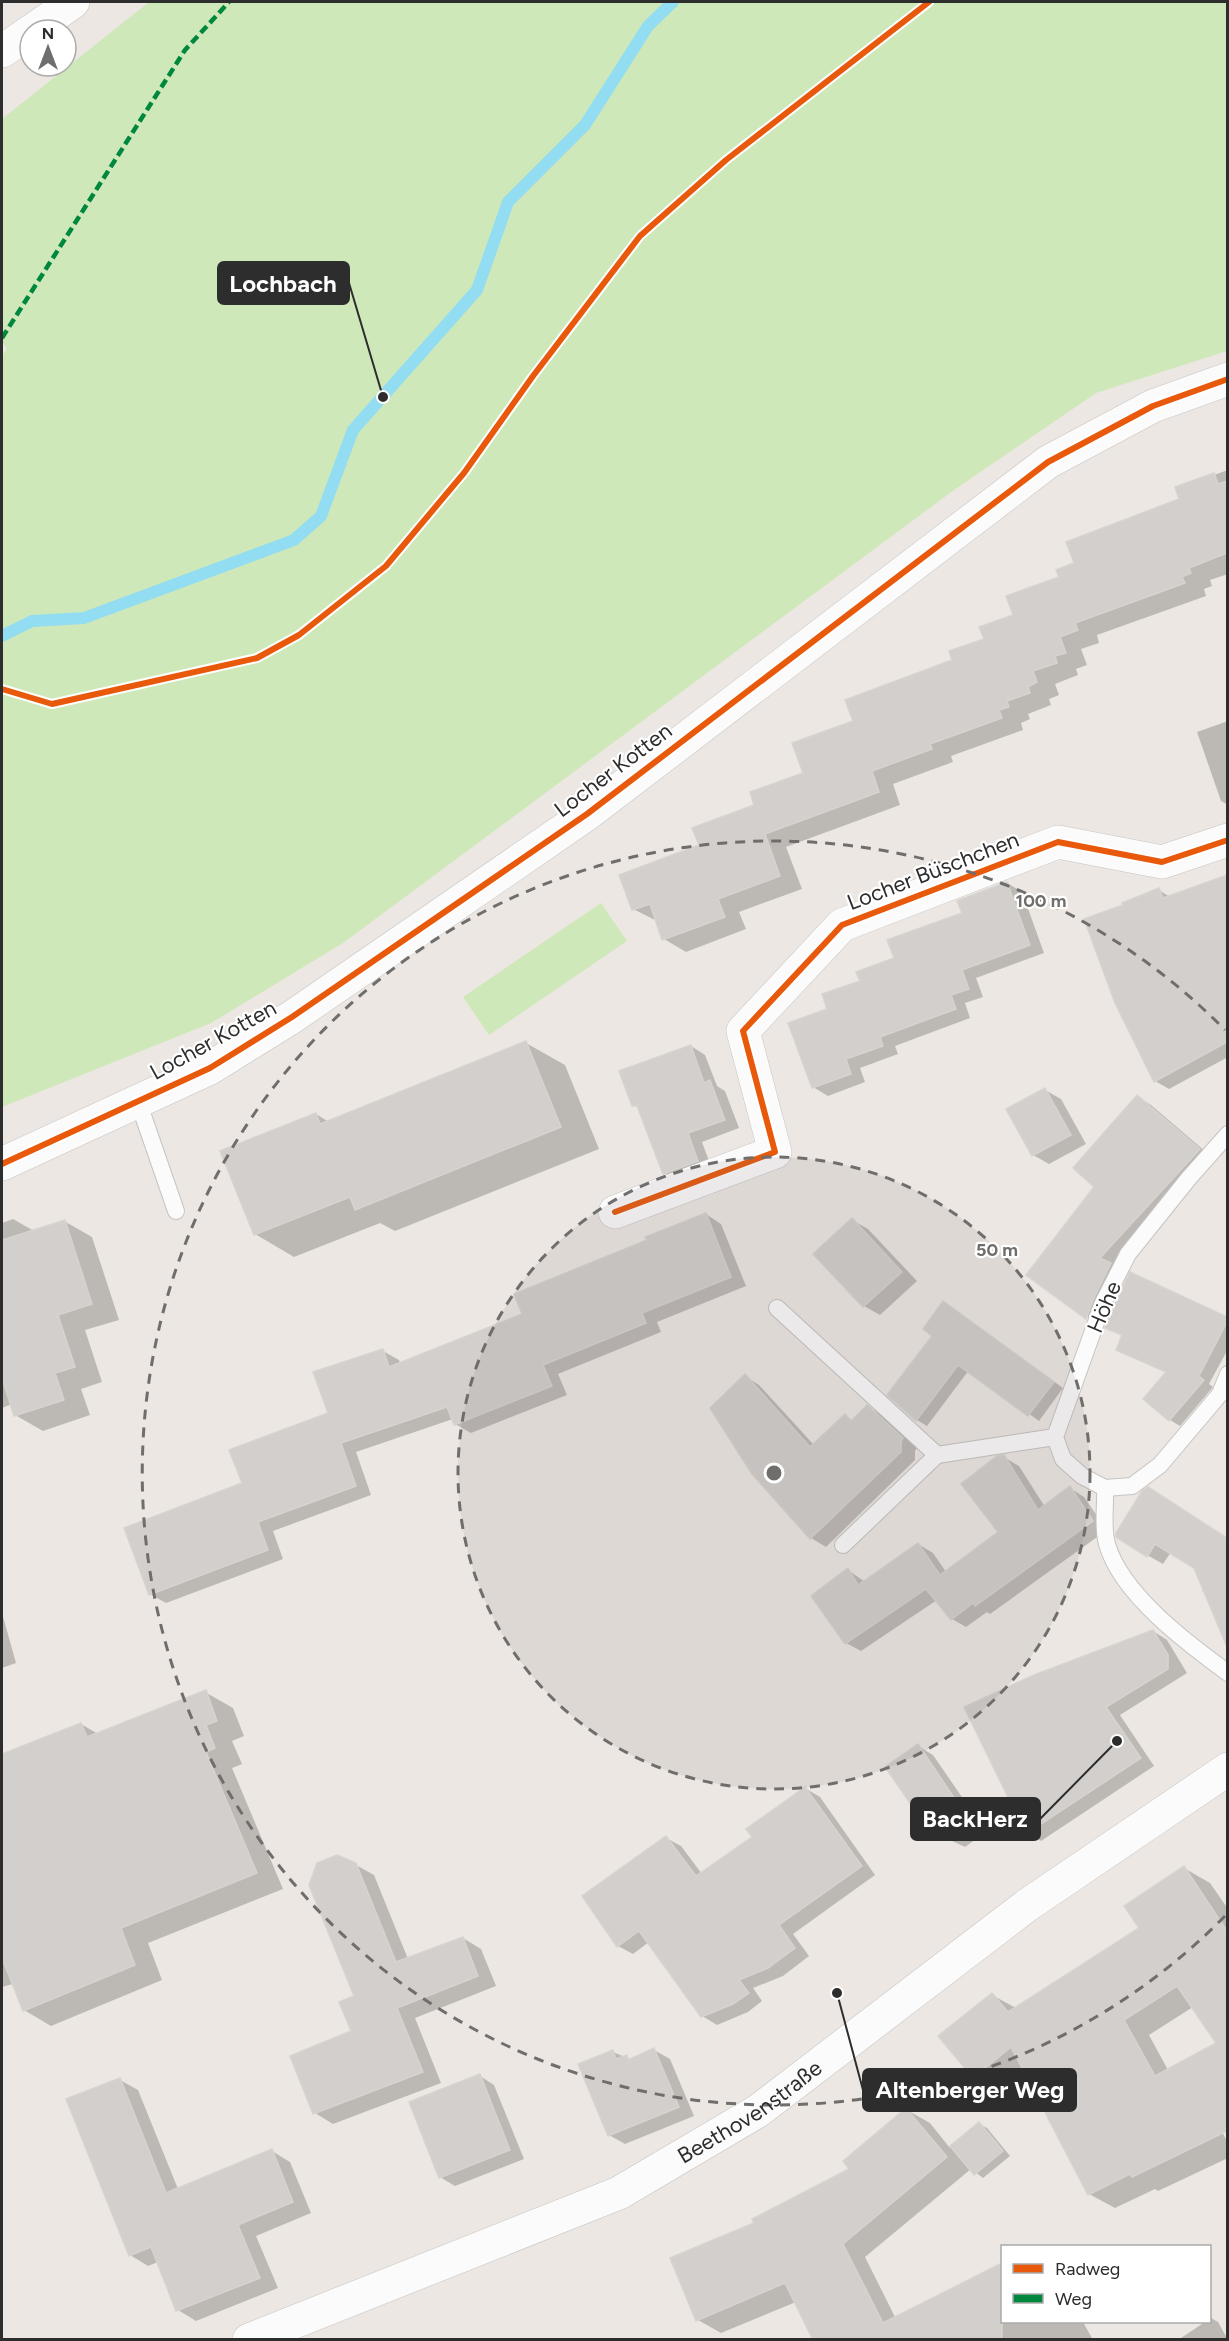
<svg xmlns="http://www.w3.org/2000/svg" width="1229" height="2341" font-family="Figtree,sans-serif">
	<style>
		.green { fill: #cfe8b9 }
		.shadow { fill: #0003 }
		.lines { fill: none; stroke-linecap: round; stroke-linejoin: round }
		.stream { stroke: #92ddf1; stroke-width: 12 }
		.building { fill: #d2cfcc; stroke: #d7d3ce; stroke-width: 1.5; fill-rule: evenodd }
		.service-casing { stroke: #c5c4c3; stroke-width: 18 }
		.minor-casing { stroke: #c5c4c3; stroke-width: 34 }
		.secondary-casing { stroke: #c5c4c3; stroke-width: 34 }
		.service { stroke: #fcfbfb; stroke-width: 16 }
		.minor { stroke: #fcfbfb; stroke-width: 33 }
		.secondary { stroke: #fcfbfb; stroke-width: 33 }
		.quiet { stroke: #00873e; stroke-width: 4.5; stroke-dasharray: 9 4.5; stroke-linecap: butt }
		.cycleway-casing { stroke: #fff; stroke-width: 10 }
		.cycleway { stroke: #e8590c; stroke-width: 6 }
		.ring { fill: none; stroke: #706e6c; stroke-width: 3; stroke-dasharray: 10 8 }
		.labels { text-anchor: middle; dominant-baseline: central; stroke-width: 4.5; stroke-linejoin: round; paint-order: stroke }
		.street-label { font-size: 22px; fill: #2d2d2d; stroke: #fff }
		.centre { fill: #706e6c; stroke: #fff; stroke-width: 3 }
		.ring-label { font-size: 18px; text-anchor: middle; font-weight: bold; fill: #706e6c; stroke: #fff; stroke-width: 4.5; stroke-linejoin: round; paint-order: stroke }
		.leader { fill: none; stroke: #2d2d2d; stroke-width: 2 }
		.callout-dot { fill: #2d2d2d; stroke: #fff; stroke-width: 2 }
		.callout { fill: #2d2d2d; stroke: #2d2d2d; stroke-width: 2 }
		.callout-label { font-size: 24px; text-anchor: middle; font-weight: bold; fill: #fff }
	</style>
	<rect width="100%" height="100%" fill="#ece7e2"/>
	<g class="green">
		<path d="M149 2H1227V351L1096 393 954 490 343 943 211 1023 2 1107V355L7 349 2 342V119Z"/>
		<path d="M601 903 627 941 489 1035 463 997Z"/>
	</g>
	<g class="shadow">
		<path d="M1228 470V574L1210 580 1212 586 1204 589 1206 596 1097 635 1099 643 1081 649 1087 665 1076 669 1078 675 1055 684 1059 695 1049 699 1051 705 1028 714 1030 719 1021 723 1023 730 951 756 953 762 893 784 900 805 786 847 802 889 739 912 746 929 686 952 664 939 657 921 633 909 700 846 805 774 855 721 986 640 1076 564 1181 500 1177 488Z"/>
		<path d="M1228 721V805L1221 801 1197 732Z"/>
		<path d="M1228 877V947L1201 957 1228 989V1057L1169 1089 1155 1081 1125 906 1159 890 1170 897Z"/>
		<path d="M1007 883 1022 892 1044 953 976 978 983 997 965 1003 970 1018 895 1046 898 1054 860 1068 865 1082 828 1096 813 1087 829 1010 862 981 964 914Z"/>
		<path d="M526 1043 565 1065 599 1149 395 1231 380 1223 294 1257 255 1234 316 1114 329 1122Z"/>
		<path d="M691 1046 705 1055 717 1086 725 1091 739 1128 702 1142 712 1169 679 1182 664 1173 639 1108 634 1105Z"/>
		<path d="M1045 1090 1061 1099 1086 1144 1049 1164 1033 1155Z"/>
		<path d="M1137 1097 1151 1105 1213 1158 1114 1267 1101 1326 1028 1275 1096 1187Z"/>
		<path d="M706 1214 721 1224 746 1286 657 1322 661 1332 558 1374 567 1395 471 1433 455 1424 453 1419 356 1452 371 1495 273 1531 283 1559 166 1603 150 1594 244 1484 330 1414 383 1351 399 1360 400 1364 524 1315 649 1241Z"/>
		<path d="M13 1219 34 1231 64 1221 92 1237 119 1320 85 1330 102 1382 81 1389 90 1415 43 1431 15 1415 12 1404 2 1408V1223Z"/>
		<path d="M852 1220 868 1229 917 1281 880 1315 864 1306Z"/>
		<path d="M1131 1274 1228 1319V1349L1209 1384 1213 1387 1180 1426 1170 1420 1168 1372 1117 1349 1123 1336 1118 1333Z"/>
		<path d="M953 1309 1063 1388 1039 1421 969 1370 927 1426 917 1420 889 1395Z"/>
		<path d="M745 1376 759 1385 814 1445 845 1416 853 1421 867 1407 882 1415 917 1448 915 1451V1460L826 1547 811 1538 754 1473Z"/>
		<path d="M1004 1457 1019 1466 1045 1507 1070 1488 1084 1497 1107 1530 990 1614 987 1612 966 1627 952 1619 937 1600 861 1651 846 1643 848 1570 865 1582 918 1544 933 1553 946 1572 1001 1532Z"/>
		<path d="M1164 1498 1228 1539V1576L1224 1582 1228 1580V1626L1219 1606 1224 1605 1202 1591 1221 1583 1171 1552 1163 1564 1147 1555Z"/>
		<path d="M2 1613 16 1663 2 1668Z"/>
		<path d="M1153 1631 1167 1640 1187 1673 1120 1715 1154 1766 1041 1841 1027 1833Z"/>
		<path d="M205 1692 233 1708 244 1736 232 1741 242 1764 232 1768 283 1889 148 1943 162 1980 51 2026 24 2010 13 1984 2 1987V1755L81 1724 98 1734Z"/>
		<path d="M918 1746 933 1755 986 1832 965 1847 931 1831Z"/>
		<path d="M805 1788 820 1797 875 1875 793 1934 809 1956 783 1976 753 1988 762 2001 748 2012 717 2025 702 2016 649 1942 633 1954 618 1946 666 1838 681 1846 702 1874 754 1838Z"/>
		<path d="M356 1865 374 1875 408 1959 463 1938 481 1949 496 1986 415 2018 441 2083 333 2124 315 2113 353 2032 356 1996Z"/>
		<path d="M1184 1868 1210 1883 1228 1909V2059L1193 2007 1149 2035 1168 2070 1196 2084 1228 2143V2158L1158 2191 1155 2189 1115 2208 1089 2194 1025 2070 999 2091 974 2077 992 1995 1016 2008 1141 1928Z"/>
		<path d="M654 2050 670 2059 694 2116 625 2144 609 2135 613 2052 632 2060Z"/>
		<path d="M480 2076 494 2085 524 2159 455 2186 440 2177Z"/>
		<path d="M120 2080 138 2090 178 2189 272 2151 290 2162 311 2213 256 2236 278 2288 196 2321 178 2310 158 2262 148 2266 130 2255Z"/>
		<path d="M907 2110 930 2123 950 2148 979 2124 987 2128 1010 2156 983 2178 971 2169 865 2257 896 2319 1002 2265V2322H1083L1093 2340H815L796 2302 721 2333 698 2320 756 2223 852 2169Z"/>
		<path d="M1211 2318 1218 2322 1228 2340H1178L1205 2322H1210Z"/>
	</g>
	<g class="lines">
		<path class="stream" d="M2 636 32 621 84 618 294 540 321 516 353 430 477 290 508 202 585 125 648 26 673 2"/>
	</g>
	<g class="building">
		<path d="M1214 473 1218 484 1227 481V553L1189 568 1191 573 1182 577 1185 583 1075 623 1078 630 1060 637 1066 653 1055 656 1057 663 1033 671 1037 682 1028 687 1030 693 1007 701 1009 707 999 710 1002 718 930 744 932 749 872 771 879 792 765 834 780 876 718 899 725 917 662 940 650 904 632 910 619 875 699 845 692 828 754 805 750 792 803 773 792 743 853 721 845 700 952 660 949 651 984 639 979 627 1013 615 1006 596 1059 577 1056 570 1074 563 1066 542 1179 499 1175 487Z"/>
		<path d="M1227 875V1042L1154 1082 1115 1003 1084 919 1123 905 1122 903 1159 888 1163 898Z"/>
		<path d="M1007 882 1030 945 962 970 969 989 951 995 956 1009 880 1037 883 1046 846 1059 851 1074 812 1088 788 1023 827 1009 822 994 860 981 856 972 894 958 887 940 962 913 957 901Z"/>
		<path d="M526 1041 561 1127 355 1210 350 1197 254 1235 220 1151 316 1113 320 1124Z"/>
		<path d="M691 1045 704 1083 710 1080 725 1120 688 1133 698 1161 663 1174 637 1106H632L619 1071Z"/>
		<path d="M1045 1088 1071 1135 1032 1156 1006 1109Z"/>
		<path d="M1137 1095 1200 1149 1100 1258 1111 1263 1094 1298 1086 1319 1026 1275 1094 1187 1073 1168Z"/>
		<path d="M706 1213 731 1277 642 1313 646 1323 543 1365 552 1386 454 1425 447 1407 341 1443 356 1486 258 1522 268 1550 149 1595 124 1528 242 1483 229 1450 328 1413 313 1372 383 1349 389 1367 522 1314 514 1294 647 1240 645 1237Z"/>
		<path d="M852 1218 902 1272 863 1307 813 1254Z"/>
		<path d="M65 1220 92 1304 58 1315 75 1367 55 1373 64 1400 14 1416 2 1378V1240Z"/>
		<path d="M1130 1272 1227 1317V1322L1199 1376 1204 1380 1169 1421 1143 1399 1166 1372 1116 1350 1122 1335 1105 1328 1113 1307Z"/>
		<path d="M943 1301 1054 1382 1028 1416 958 1365 916 1421 887 1395 932 1336 923 1329Z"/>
		<path d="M745 1374 810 1447 845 1414 851 1421 867 1405 903 1438 901 1442V1452L810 1539 752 1474 710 1408Z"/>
		<path d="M1004 1455 1038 1510 1070 1486 1093 1521 975 1606 973 1603 951 1620 926 1589 845 1644 811 1596 848 1568 858 1585 918 1543 940 1575 998 1532 961 1484 997 1456Z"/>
		<path d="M1148 1487 1227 1538V1647L1194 1568 1155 1544 1147 1557 1116 1537V1533L1142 1491Z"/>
		<path d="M1153 1630 1168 1655V1669L1106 1707 1141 1758 1026 1834 964 1707 1034 1675Z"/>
		<path d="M206 1690 217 1721 206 1725 215 1748 206 1752 257 1873 121 1928 135 1965 23 2011 2 1958V1754L81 1723 87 1737Z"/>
		<path d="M918 1744 971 1823 948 1839 930 1832 885 1767Z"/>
		<path d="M805 1787 862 1866 779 1925 795 1948 768 1968 739 1980 749 1993 733 2004 701 2017 639 1931 617 1947 582 1896 666 1836 696 1876 752 1837 746 1829Z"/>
		<path d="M337 1855 356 1863 396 1962 463 1937 478 1976 397 2008 423 2072 313 2114 290 2056 351 2031 339 2002 354 1996 309 1885 317 1863Z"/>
		<path d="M1184 1866 1227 1931V2131L1132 2177 1130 2174 1088 2195 1011 2047 973 2078 938 2036 992 1993 1008 2012 1139 1928 1124 1906ZM1177 1986 1216 2043 1155 2076 1124 2020Z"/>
		<path d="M654 2048 679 2107 608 2136 578 2064 613 2050 616 2059 627 2055 628 2060Z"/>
		<path d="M480 2074 510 2150 439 2178 409 2102Z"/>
		<path d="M120 2078 166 2193 272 2149 293 2202 238 2225 260 2278 176 2311 151 2247 129 2256 66 2099Z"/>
		<path d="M906 2108 947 2157 843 2244 883 2323 1002 2263V2340H813L785 2283 696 2321 670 2258 754 2223 752 2219 849 2169 843 2161Z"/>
		<path d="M979 2122 1003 2151 974 2175 950 2146Z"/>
	</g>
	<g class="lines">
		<g class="service-casing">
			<g id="service">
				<path d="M138 1101 176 1211"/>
				<path d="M1228 1134 1189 1178 1128 1254 1103 1303 1055 1437 1063 1459 1082 1476 1105 1488 1132 1486 1160 1465 1220 1394 1228 1374"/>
				<path d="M777 1308 937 1455"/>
				<path d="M1105 1488C1106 1505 1102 1527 1107 1544 1121 1594 1187 1643 1228 1673"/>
				<path d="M843 1545 937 1455 1055 1437"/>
			</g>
		</g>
		<g class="minor-casing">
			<g id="minor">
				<path d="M33 30 73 2"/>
				<path d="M2 51 30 32"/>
				<path d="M2 1164 210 1068 292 1017 587 814 1048 462 1153 406 1228 379"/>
				<path d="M615 1212 775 1152 743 1031 842 925 1058 842 1162 862 1228 840"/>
			</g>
		</g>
		<g class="secondary-casing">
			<g id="secondary">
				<path id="s1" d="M249 2340 619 2193 758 2111 1026 1906 1228 1769"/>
			</g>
		</g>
		<use href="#service" class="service"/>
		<use href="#minor" class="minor"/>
		<use href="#secondary" class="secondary"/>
		<path class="quiet" d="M2 338 185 50 229 2"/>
		<g class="cycleway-casing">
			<g id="cycleway">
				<path d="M2 689 52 704 257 658 299 635 386 566 464 473 533 376 640 236 726 160 929 2"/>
				<path d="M2 1164 210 1068 292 1017 587 814 1048 462 1153 406 1228 379"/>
				<path d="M615 1212 775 1152 743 1031 842 925 1058 842 1162 862 1228 840"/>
			</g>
		</g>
		<use href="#cycleway" class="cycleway"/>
	</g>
	<circle cx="774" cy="1473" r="316" fill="#706e6c" fill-opacity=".12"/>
	<g class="ring">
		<circle cx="774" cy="1473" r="316"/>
		<path d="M1225 1916A632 632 0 1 1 1225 1030"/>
	</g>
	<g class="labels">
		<g class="street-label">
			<text transform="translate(613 770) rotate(-37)">Locher Kotten</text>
			<text transform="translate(933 871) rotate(-21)">Locher Büschchen</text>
			<text transform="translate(213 1040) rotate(-29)">Locher Kotten</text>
			<text transform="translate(1104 1307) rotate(-67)">Höhe</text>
			<text stroke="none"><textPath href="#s1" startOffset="552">Beethovenstraße</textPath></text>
		</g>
	</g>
	<circle cx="774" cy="1473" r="9" class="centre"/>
	<g class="ring-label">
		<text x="1041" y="907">100 m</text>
		<text x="997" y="1256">50 m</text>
	</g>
	<path class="leader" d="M383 397L349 283M1117 1741L1040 1819M837 1993L863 2090"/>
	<g class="callout-dot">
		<circle cx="383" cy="397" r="6"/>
		<circle cx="1117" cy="1741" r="6"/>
		<circle cx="837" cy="1993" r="6"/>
	</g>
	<g class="callout">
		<rect x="218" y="262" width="131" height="42" rx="6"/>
		<rect x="911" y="1798" width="129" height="42" rx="6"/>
		<rect x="863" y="2069" width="213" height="42" rx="6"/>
	</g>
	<g class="callout-label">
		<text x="283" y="292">Lochbach</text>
		<text x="975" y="1827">BackHerz</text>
		<text x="970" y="2098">Altenberger Weg</text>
	</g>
	<rect width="1229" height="2341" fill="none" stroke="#2d2d2d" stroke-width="6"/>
	<rect x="1001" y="2245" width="210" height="78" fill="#ffffff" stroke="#ababab" stroke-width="1.5"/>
	<rect x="1013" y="2264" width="30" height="9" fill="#e8590c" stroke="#ababab" stroke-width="1.5"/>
	<text x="1055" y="2275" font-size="18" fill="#2d2d2d">Radweg</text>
	<rect x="1013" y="2294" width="30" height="9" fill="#00873e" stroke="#ababab" stroke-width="1.5"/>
	<text x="1055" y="2305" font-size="18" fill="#2d2d2d">Weg</text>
	<g transform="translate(48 48)"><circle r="28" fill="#ffffff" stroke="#ababab" stroke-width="1.5"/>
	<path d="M0-4.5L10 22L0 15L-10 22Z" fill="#706e6c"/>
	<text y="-9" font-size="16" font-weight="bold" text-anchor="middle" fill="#2d2d2d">N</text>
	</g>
</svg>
